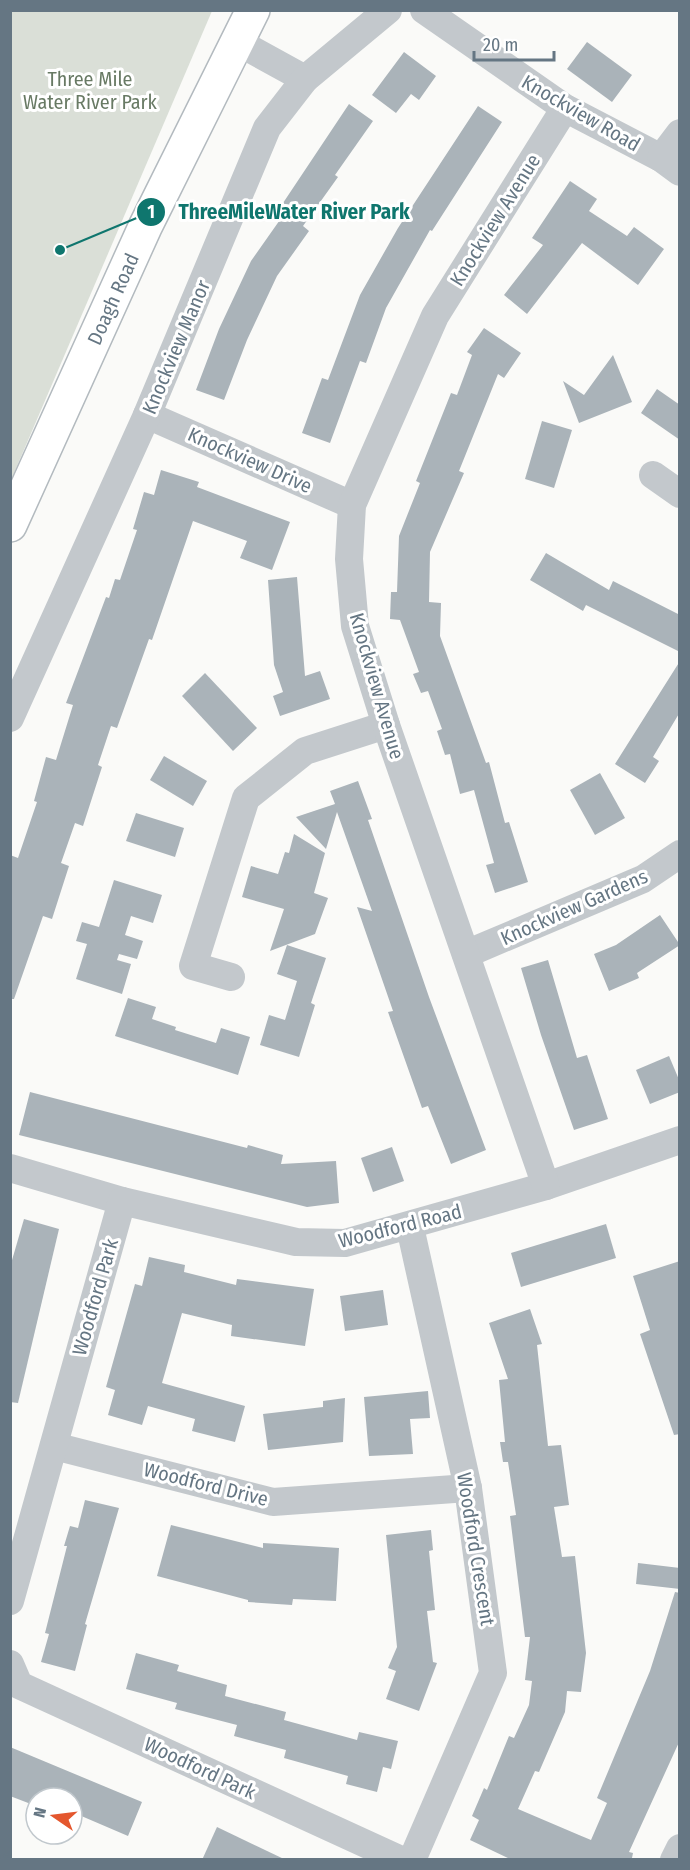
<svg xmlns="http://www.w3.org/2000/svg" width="690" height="1870" font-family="'Fira Sans Condensed',sans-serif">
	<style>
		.green { fill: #dadfd7 }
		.building { fill: #aab3b9 }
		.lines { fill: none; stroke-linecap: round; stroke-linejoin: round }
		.secondary-casing { stroke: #b3babf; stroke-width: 36 }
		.street { stroke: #c3c8cc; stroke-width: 28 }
		.secondary { stroke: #fff; stroke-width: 33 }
		.labels { text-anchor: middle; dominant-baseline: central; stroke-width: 6; stroke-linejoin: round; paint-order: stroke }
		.park-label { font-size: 20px; fill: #687a64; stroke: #fff }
		.street-label { font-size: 20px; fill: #657683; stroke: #fff }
		.leader { fill: none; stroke: #0f766e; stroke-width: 2 }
		.callout-dot { fill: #0f766e; stroke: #fff; stroke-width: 2 }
		.mark-label { font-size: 18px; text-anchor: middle; font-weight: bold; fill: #fff }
		.callout-label { font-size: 21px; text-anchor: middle; font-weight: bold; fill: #0f766e; stroke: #fff; stroke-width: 6; stroke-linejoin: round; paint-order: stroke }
	</style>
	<rect width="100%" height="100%" fill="#fafaf8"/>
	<path class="green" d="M11 10 212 11 11 480 10 11Z"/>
	<g class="building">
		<path d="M587 42 632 75 612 102 567 69Z"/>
		<path d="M404 52 436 76 419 100 411 94 396 113 372 95Z"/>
		<path d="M349 104 373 121 335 175 338 177 303 226 309 231 277 276 247 340 224 400 196 390 219 329 251 261 289 207 283 203Z"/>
		<path d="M478 106 502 122 432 231 430 230 386 308 366 363 360 361 330 443 302 433 322 378 328 380 360 295 398 228Z"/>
		<path d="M570 181 597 199 589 211 627 236 634 227 664 249 638 285 582 243 527 314 504 295 543 245 532 238Z"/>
		<path d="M484 328 521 353 504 378 498 374 459 471 464 473 430 552 429 602 441 603 440 636 486 763 489 762 505 823 509 822 528 882 495 893 486 865 494 863 474 790 460 794 450 754 445 755 437 731 442 729 428 691 421 693 413 674 419 672 400 620 390 619 391 592H397L399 536 420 483 416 481 451 393 457 395 472 355 467 352Z"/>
		<path d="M613 355 632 402 579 423 563 381 584 395Z"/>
		<path d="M657 389 680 405V440L641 413Z"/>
		<path d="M542 421 572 430 554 488 525 479Z"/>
		<path d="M161 470 199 482 197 487 290 522 272 570 240 558 247 541 193 521 152 640 149 639 117 728 111 726 98 765 102 767 83 826 75 823 61 863 69 866 52 919 43 916 14 999H10V855L18 858 37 802 34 801 46 757 56 760 73 705 66 703 106 597 109 598 115 579 120 580 137 530 133 529 144 492 154 495Z"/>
		<path d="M546 553 609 590 613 581 680 615V652L586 605 583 611 530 580Z"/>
		<path d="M297 577 305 676 320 671 330 699 280 716 273 696 283 692 274 665 268 580Z"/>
		<path d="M680 661V712L653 757 659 761 645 783 615 764Z"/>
		<path d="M205 673 257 728 233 751 182 696Z"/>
		<path d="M164 756 207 781 193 806 150 780Z"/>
		<path d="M600 773 625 818 595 835 570 790Z"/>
		<path d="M358 781 372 819 368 820 429 997 486 1150 451 1164 428 1106 422 1108 388 1012 393 1011 357 907 372 911 337 812 326 849 296 817 335 804 330 791Z"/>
		<path d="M136 813 184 828 175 857 126 841Z"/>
		<path d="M294 834 325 853 314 893 328 898 315 934 270 951 284 909 242 897 251 866 278 874 285 852 289 853Z"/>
		<path d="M114 880 162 895 153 923 131 916 125 935 143 941 137 959 119 954 117 960 131 964 122 994 76 979 87 944 76 941 82 922 99 927Z"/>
		<path d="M660 915 680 945 637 973 639 978 609 991 594 954 616 945Z"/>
		<path d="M287 945 326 958 311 1003 315 1005 299 1057 260 1045 269 1015 285 1020 297 981 277 974Z"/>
		<path d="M548 960 577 1058 587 1055 608 1119 574 1130 541 1035 521 968Z"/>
		<path d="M128 998 156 1007 152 1019 176 1027 175 1030 216 1043 221 1028 250 1037 238 1075 115 1036Z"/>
		<path d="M669 1056 680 1082V1092L650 1104 636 1070Z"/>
		<path d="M30 1092 247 1148 248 1145 283 1155 281 1164 336 1161 339 1203 307 1207 19 1135Z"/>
		<path d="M392 1147 404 1181 373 1192 361 1158Z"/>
		<path d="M24 1219 59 1229 18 1403 10 1402V1267Z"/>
		<path d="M606 1224 616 1258 521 1287 511 1253Z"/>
		<path d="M149 1257 185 1265 184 1272 236 1285 237 1279 314 1289 305 1346 231 1336 232 1325 182 1313 162 1383 245 1406 235 1442 192 1431 195 1419 148 1406 142 1425 108 1415 115 1390 106 1387 135 1284 142 1286Z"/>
		<path d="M680 1261V1434L674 1435 640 1334 650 1330 633 1276Z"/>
		<path d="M383 1290 388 1325 345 1331 340 1296Z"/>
		<path d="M530 1309 542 1344 537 1345 548 1446 561 1445 569 1505 554 1507 562 1557 575 1556 586 1653 581 1692 567 1691 565 1712 539 1772 535 1771 518 1809 579 1835 578 1838 579 1835 591 1840 607 1803 597 1798 650 1671 675 1592 680 1593V1740L629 1852 633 1853 632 1858 636 1860H512L470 1840 479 1820 472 1816 484 1788 487 1790 509 1736 514 1738 529 1705 532 1681 525 1680 530 1637H525L510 1516 516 1515 508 1462H503L500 1442H505L499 1380 508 1379 489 1323Z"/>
		<path d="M428 1391 430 1418 410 1419 413 1454 369 1456 364 1397Z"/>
		<path d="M345 1398 343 1442 268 1450 263 1414 323 1407V1401Z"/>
		<path d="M85 1500 119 1508 85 1624 87 1625 75 1671 41 1662 49 1634 45 1633 67 1546H64L70 1526 78 1528Z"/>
		<path d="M171 1525 263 1548V1543L339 1548 336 1601 293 1599 292 1605 248 1602V1600L157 1576Z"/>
		<path d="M431 1530 433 1550 429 1551 435 1610 427 1611 433 1662 437 1663 419 1711 386 1699 396 1671 388 1668 397 1647 386 1535Z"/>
		<path d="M638 1563 680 1568V1589L636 1584Z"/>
		<path d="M136 1653 179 1665 177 1671 227 1685 225 1696 286 1712 284 1720 357 1740 359 1732 398 1741 391 1769 383 1767 377 1792 346 1784 348 1776 284 1758 286 1750 234 1736 237 1725 175 1709 177 1703 126 1689Z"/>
		<path d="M10 1747 142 1802 128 1836 72 1812V1798H36V1806L10 1796Z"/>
		<path d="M217 1827 286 1860H202Z"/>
	</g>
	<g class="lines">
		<g class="secondary-casing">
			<path id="secondary" d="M10 525 145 227 253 10"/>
		</g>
		<g class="street">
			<path d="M424 10 565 108 661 158 680 172"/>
			<path d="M236 41 305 79"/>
			<path d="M661 158 680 133"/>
			<path d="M147 415 352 505"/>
			<path d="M653 475 680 494"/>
			<path d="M10 718 147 415 267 128 305 79 388 10"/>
			<path d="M466 954 643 879 680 854"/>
			<path d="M231 977 193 966 246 798 305 751 386 725"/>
			<path d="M10 1168 122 1201 296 1242 345 1243 546 1186 680 1140"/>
			<path d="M546 1186 386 725 355 626 349 559 352 505 435 316 565 108"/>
			<path d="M410 1227 468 1488 493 1673 412 1860"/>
			<path d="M54 1446 273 1502 468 1488"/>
			<path d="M10 1601 122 1201"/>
			<path d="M10 1664 19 1685 401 1860"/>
			<path d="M674 1860 680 1848"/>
		</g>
		<use href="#secondary" class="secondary"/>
	</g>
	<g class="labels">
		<g class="park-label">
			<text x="90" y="79">Three Mile<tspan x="90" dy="23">Water River Park</tspan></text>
		</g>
		<g class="street-label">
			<text transform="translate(581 113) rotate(30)">Knockview Road</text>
			<text transform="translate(495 220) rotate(-58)">Knockview Avenue</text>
			<text transform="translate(113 299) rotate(-66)">Doagh Road</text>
			<text transform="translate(176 347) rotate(-67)">Knockview Manor</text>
			<text transform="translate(250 460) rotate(24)">Knockview Drive</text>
			<text transform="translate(377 686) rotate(74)">Knockview Avenue</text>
			<text transform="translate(574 907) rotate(-24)">Knockview Gardens</text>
			<text transform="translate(400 1226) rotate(-14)">Woodford Road</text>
			<text transform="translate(95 1297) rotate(-74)">Woodford Park</text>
			<text transform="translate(206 1484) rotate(14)">Woodford Drive</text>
			<text transform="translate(476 1549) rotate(81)">Woodford Crescent</text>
			<text transform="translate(200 1768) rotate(25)">Woodford Park</text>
		</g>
	</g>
	<path class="leader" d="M60 250L151 212"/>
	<g class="callout-dot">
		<circle cx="60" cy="250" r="6"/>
		<circle cx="151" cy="212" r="15"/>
	</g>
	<g class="mark-label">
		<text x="151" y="218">1</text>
	</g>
	<g class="callout-label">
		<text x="294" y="219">ThreeMileWater River Park</text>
	</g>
	<rect width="690" height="1870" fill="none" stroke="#657683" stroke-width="24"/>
	<g transform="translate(54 1816) rotate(284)"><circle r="28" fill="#ffffff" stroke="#c1c8cd" stroke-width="1.5"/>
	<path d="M0-4.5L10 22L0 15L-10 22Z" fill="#e4572e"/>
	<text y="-9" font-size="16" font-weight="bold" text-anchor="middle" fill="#657683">N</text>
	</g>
	<path d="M474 51v9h80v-9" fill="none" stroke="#657683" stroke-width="3"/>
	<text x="483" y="51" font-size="18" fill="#657683" stroke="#ffffff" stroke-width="4.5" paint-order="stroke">20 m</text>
</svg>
